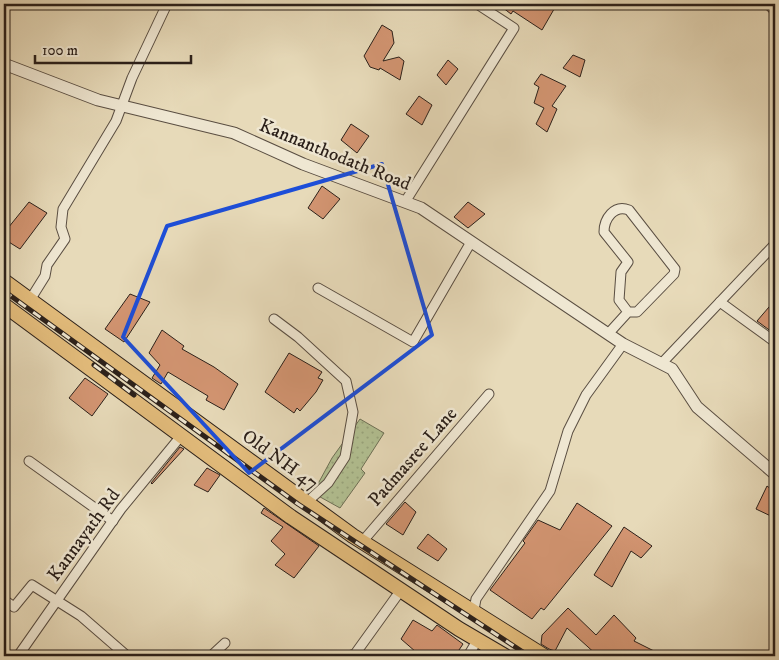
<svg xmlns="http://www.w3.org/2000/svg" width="779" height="660" font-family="'IM FELL DW Pica',serif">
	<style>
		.green { fill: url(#green-dots); stroke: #6e7056 }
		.building { fill: #d39572; stroke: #2b201a }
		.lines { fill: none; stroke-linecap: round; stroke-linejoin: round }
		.minor-casing { stroke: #5a4e42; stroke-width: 11 }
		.tertiary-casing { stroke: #5a4e42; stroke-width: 13 }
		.primary-casing { stroke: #2b201a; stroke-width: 16 }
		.minor { stroke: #efe7d2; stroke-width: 9 }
		.tertiary { stroke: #efe7d2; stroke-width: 11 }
		.primary { stroke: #e4bd7c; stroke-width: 14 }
		.rail-casing { stroke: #2b201a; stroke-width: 5 }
		.rail { stroke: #efe7d2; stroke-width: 3; stroke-dasharray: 9; stroke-linecap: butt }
		.marked { fill: none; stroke: #1d4ed8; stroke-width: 4; stroke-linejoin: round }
		.labels { text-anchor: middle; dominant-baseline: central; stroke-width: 5; stroke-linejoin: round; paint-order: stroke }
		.street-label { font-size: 19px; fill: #2b201a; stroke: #efe7d2 }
	</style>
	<defs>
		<pattern id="green-dots" width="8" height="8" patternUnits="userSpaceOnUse" patternTransform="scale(1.25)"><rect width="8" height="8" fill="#b2c092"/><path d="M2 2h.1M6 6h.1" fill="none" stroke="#99a57d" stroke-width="1.8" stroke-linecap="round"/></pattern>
	</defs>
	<rect width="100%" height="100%" fill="#e7dab9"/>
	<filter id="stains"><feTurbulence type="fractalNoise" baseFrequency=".004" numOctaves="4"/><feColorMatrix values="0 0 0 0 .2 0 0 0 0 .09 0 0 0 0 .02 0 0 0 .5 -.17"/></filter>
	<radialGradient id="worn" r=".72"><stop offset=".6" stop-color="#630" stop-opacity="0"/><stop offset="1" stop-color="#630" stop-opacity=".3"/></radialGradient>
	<path class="green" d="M360 419 384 433 361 469 365 473 340 508 313 493 332 458Z"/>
	<g class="building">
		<path d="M498 4H557L542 30 513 11 511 14Z"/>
		<path d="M382 25 392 31 394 43 383 61 399 57 404 61 400 80 380 68 379 70 370 67 364 56Z"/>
		<path d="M573 55 585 60 580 77 563 68Z"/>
		<path d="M448 60 458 69 446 85 437 75Z"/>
		<path d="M541 74 566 86 552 106 557 109 547 132 536 124 544 108 534 103 539 87 534 84Z"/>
		<path d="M419 96 432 105 422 125 406 114Z"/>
		<path d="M351 124 369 136 357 153 341 140Z"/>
		<path d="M322 186 340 199 323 219 308 208Z"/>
		<path d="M29 202 47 213 20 249 4 239V233Z"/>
		<path d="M468 202 485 214 468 228 454 217Z"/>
		<path d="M130 294 150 302 124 342 105 329Z"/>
		<path d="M775 300V329L772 332 757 321Z"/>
		<path d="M162 330 184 346 182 349 214 367 238 384 224 410 206 400 208 396 168 372 161 384 152 378 160 365 149 353Z"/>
		<path d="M289 353 322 372 318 378 323 380 316 392 300 411 297 408 294 413 265 392Z"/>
		<path d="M85 378 108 394 92 416 69 398Z"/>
		<path d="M180 447 184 449 152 484 151 483Z"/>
		<path d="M207 468 220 475 208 492 194 485Z"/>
		<path d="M767 486 775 492V518L756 509Z"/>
		<path d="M405 502 416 512 403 535 386 524Z"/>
		<path d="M577 503 612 526 544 610 541 608 532 619 490 590 525 543 523 541 538 520 560 530Z"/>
		<path d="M264 508 319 546 294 578 275 565 285 554 271 541 283 527 261 513Z"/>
		<path d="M624 527 652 546 641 558 631 551 612 587 594 575Z"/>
		<path d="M428 534 447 549 438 561 417 548Z"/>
		<path d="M568 608 596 635 614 615 636 638 634 641 664 656H598L567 628 555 651 549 649 541 644 542 635Z"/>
		<path d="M413 620 432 631 437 625 463 644 455 656H414L416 652 401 639Z"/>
	</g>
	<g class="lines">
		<g class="minor-casing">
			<g id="minor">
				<path d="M768 4 775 11"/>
				<path d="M405 202 514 28 477 4"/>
				<path d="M318 288 413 342 471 242"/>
				<path d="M30 300 45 276 47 265 65 239 61 227 63 209 116 121 132 78 167 4"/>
				<path d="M720 302 775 342"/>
				<path d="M274 319 298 337 346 381 353 412 345 457 328 483 306 503"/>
				<path d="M608 334 628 312H637L674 274 675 269 629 210C614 204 604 219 604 232L628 262 621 272 619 300 628 312"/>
				<path d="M662 363 775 244"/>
				<path d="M29 461 113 521"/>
				<path d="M362 542 489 394"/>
				<path d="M4 600 14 607 32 585 81 616 127 656"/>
				<path d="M474 610 476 599 550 491 568 431 586 395 623 344"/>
				<path d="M18 656 121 509 181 436"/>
				<path d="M211 656 225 643"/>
				<path d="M349 656 355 654 401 590"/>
				<path d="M468 656 478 639"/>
			</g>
		</g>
		<g class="tertiary-casing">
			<path id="tertiary" d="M4 64 98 100 234 133 303 164 421 208 623 344 672 369 697 407 775 474"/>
		</g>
		<g class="primary-casing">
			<g id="primary">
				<path d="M4 281 353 536 544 656"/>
				<path d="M4 305 291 517 459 629 505 656"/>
			</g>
		</g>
		<use href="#minor" class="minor"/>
		<use href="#tertiary" class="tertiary"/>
		<use href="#primary" class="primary"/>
		<g class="rail-casing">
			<g id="rail">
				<path d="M4 291 298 504 529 656"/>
				<path d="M94 365 134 395"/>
			</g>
		</g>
		<use href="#rail" class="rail"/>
	</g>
	<path class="marked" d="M382 164 432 335 249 473 123 337 167 226Z"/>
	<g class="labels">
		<g class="street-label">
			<text transform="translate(335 155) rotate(22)">Kannanthodath Road</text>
			<text transform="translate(413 457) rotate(-49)">Padmasree Lane</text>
			<text transform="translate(280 460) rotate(36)">Old NH 47</text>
			<text transform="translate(84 535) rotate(-54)">Kannayath Rd</text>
		</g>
	</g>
	<rect width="779" height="660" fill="none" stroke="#e7dab9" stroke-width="20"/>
	<rect x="5" y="5" width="769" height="650" fill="none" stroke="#2b201a" stroke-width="2.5"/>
	<rect x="10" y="10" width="759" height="640" fill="none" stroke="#2b201a"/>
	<path d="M35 55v8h156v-8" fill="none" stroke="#2b201a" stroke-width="2.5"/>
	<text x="42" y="55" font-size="15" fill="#2b201a" stroke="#efe7d2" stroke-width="4" paint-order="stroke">100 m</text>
	<rect width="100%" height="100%" filter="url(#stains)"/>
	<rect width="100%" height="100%" fill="url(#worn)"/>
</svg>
